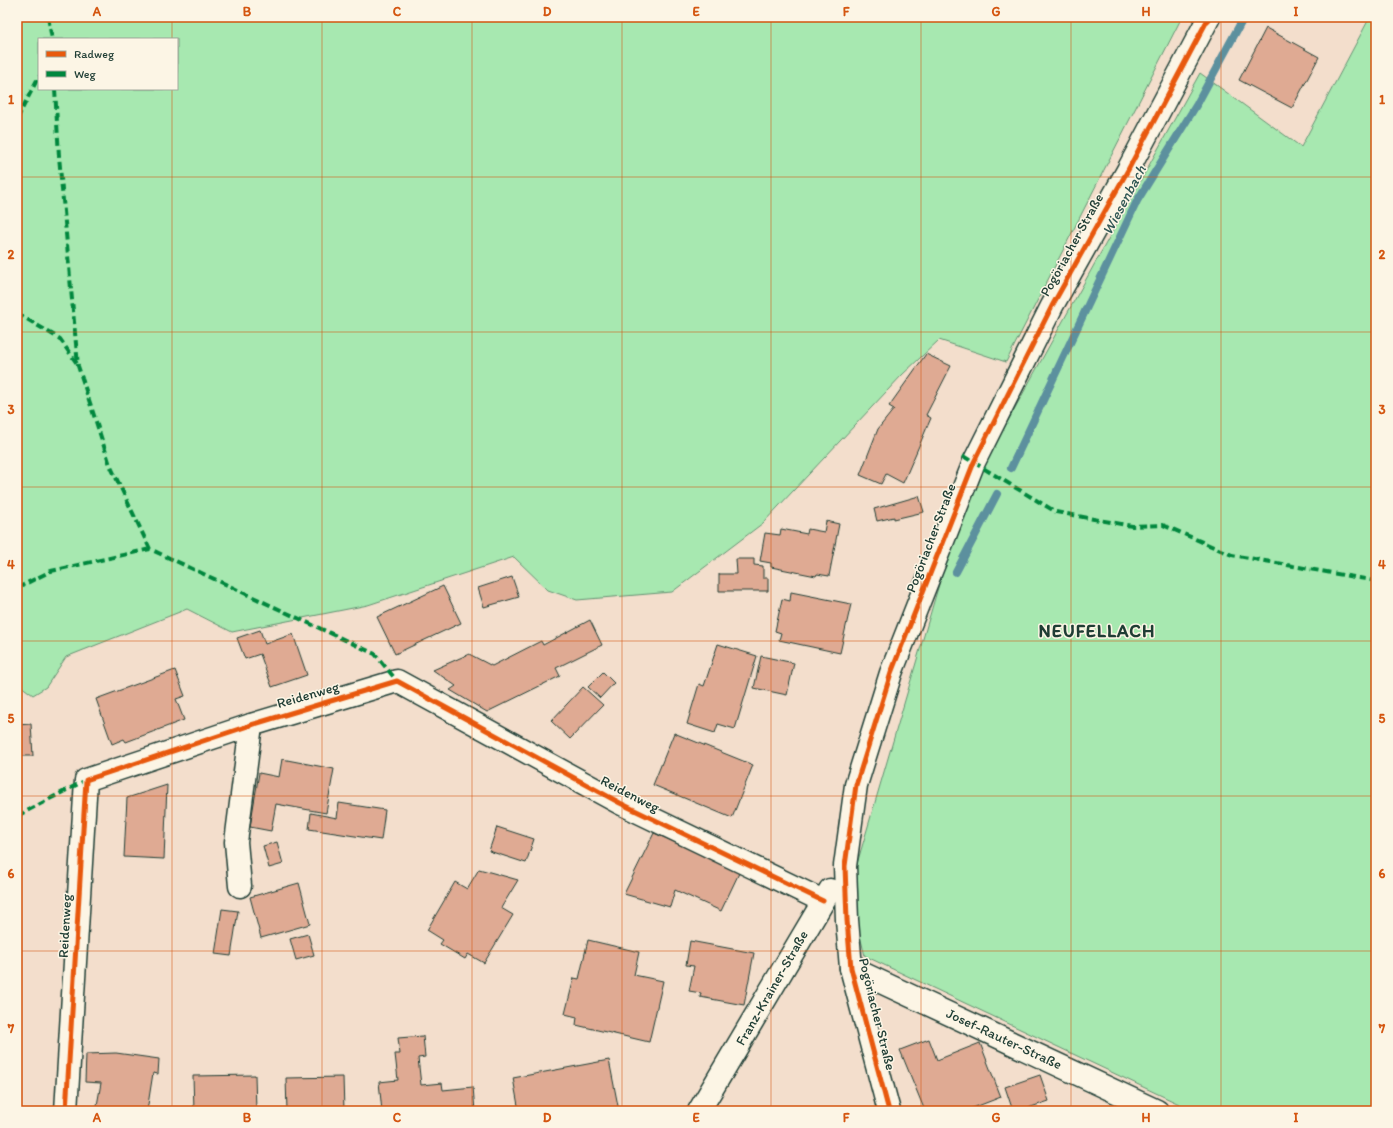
<svg xmlns="http://www.w3.org/2000/svg" width="1393" height="1128" font-family="Itim,sans-serif">
	<style>
		.green { fill: #a7e8b0; stroke: #639272; fill-rule: evenodd }
		.lines { fill: none; stroke-linecap: round; stroke-linejoin: round }
		.stream { stroke: #5c909e; stroke-width: 8 }
		.building { fill: #dfaa93; stroke: #1f3d34 }
		.minor-casing { stroke: #1f3d34; stroke-width: 25 }
		.minor { stroke: #fcf5e5; stroke-width: 22 }
		.quiet { stroke: #00873e; stroke-width: 4; stroke-dasharray: 8 4; stroke-linecap: butt }
		.cycleway-casing { stroke: #fcf5e5; stroke-width: 8 }
		.cycleway { stroke: #e8590c; stroke-width: 5 }
		.grid { fill: none; stroke: #d45610; stroke-width: 1; stroke-opacity: 0.55 }
		.labels { text-anchor: middle; dominant-baseline: central; stroke-width: 3; stroke-linejoin: round; paint-order: stroke }
		.street-label { font-size: 14px; fill: #1f3d34; stroke: #fcf5e5 }
		.water-label { font-size: 15px; font-style: italic; fill: #335957; stroke: #fcf5e5 }
		.district-label { font-size: 18px; font-weight: bold; letter-spacing: 1px; fill: #1f3d34; stroke: #fcf5e5 }
		.neatline { fill: none; stroke: #d45610; stroke-width: 1.5 }
		.grid-label { font-size: 13px; text-anchor: middle; font-weight: bold; fill: #d45610 }
	</style>
	<rect width="100%" height="100%" fill="#f3decc"/>
	<filter id="ink" filterUnits="userSpaceOnUse"><feTurbulence type="fractalNoise" baseFrequency=".025" numOctaves="2"/><feDisplacementMap in="SourceGraphic" scale="8" xChannelSelector="R" yChannelSelector="G"/><feConvolveMatrix kernelMatrix="1 2 1 2 8 2 1 2 1" color-interpolation-filters="sRGB"/></filter>
	<g filter="url(#ink)">
		<g class="green">
			<path d="M17 17H1182L1006 362 939 340 902 375 763 523 672 592 577 600 548 590 514 557 368 605 232 632 187 609 66 657 46 687 33 695 17 683ZM39 39H177V89H39Z"/>
			<path d="M1370 17H1376V1111H1194L865 956 849 891 950 547 989 455 1200 73 1301 147Z"/>
		</g>
		<g class="lines">
			<g class="stream">
				<path d="M1011 468 1137 201 1197 104 1244 17"/>
				<path d="M956 572 997 494"/>
			</g>
		</g>
		<g class="building">
			<path d="M1266 28 1319 57 1292 108 1239 80Z"/>
			<path d="M926 354 951 366 926 415 931 418 903 483 886 474 881 484 860 475 878 429 894 409 889 406Z"/>
			<path d="M919 496 924 512 894 519V517L877 521 874 509Z"/>
			<path d="M826 521 839 524 829 576 817 574 816 576 771 567V563L760 561 765 533 780 535 781 529 807 534 808 529 824 532Z"/>
			<path d="M736 559H754V565L763 566V578H768V591H719V574H737Z"/>
			<path d="M512 577 519 597 484 607 478 588Z"/>
			<path d="M443 586 461 623 395 654 377 617Z"/>
			<path d="M791 592 851 604 840 653 779 640 781 633 775 631 782 599 790 601Z"/>
			<path d="M590 620 602 645 556 668 560 676 487 712 450 690 456 686 433 670 469 654 492 666 541 641 543 645Z"/>
			<path d="M260 630 265 644 293 634 307 675 272 687 260 654 245 659 237 638Z"/>
			<path d="M718 644 757 656 735 729 718 724 715 733 687 724 699 684 704 686Z"/>
			<path d="M761 656 794 663 787 695 754 688Z"/>
			<path d="M175 670 185 696 176 699 184 720 126 742 124 739 112 744 96 699Z"/>
			<path d="M603 672 614 683 600 698 588 687Z"/>
			<path d="M583 687 603 705 570 739 551 721Z"/>
			<path d="M31 724 33 756H17V725Z"/>
			<path d="M674 733 753 765 732 818 653 785Z"/>
			<path d="M282 759 334 769 326 813 276 804 271 831 250 827 259 773 279 777Z"/>
			<path d="M167 785 164 859 124 857 127 798Z"/>
			<path d="M339 803 385 810 381 840 309 829 311 813 337 818Z"/>
			<path d="M497 827 534 839 526 863 489 851Z"/>
			<path d="M654 833 740 871 721 911 675 890 670 907 624 894Z"/>
			<path d="M277 842 283 864 269 868 263 846Z"/>
			<path d="M479 869 518 880 501 908 513 915 484 963 468 954 465 959 440 944 443 940 427 930 455 882 467 889Z"/>
			<path d="M299 883 310 924 261 938 250 897Z"/>
			<path d="M222 909 238 911 231 956 215 954Z"/>
			<path d="M308 934 314 955 296 960 290 939Z"/>
			<path d="M588 940 639 952 634 975 663 981 649 1042 576 1025 577 1017 565 1014 574 978 579 979Z"/>
			<path d="M690 941 754 953 744 1005 700 997 701 993 689 991 694 966 686 965Z"/>
			<path d="M423 1036 425 1057 418 1058 421 1085 442 1083 443 1090 473 1087 475 1111H382L379 1082 398 1080 395 1054H400L398 1038Z"/>
			<path d="M929 1039 937 1060 980 1043 1001 1097 965 1111H925L900 1050Z"/>
			<path d="M116 1053 159 1059 158 1074 153 1073 147 1111H96L101 1083 85 1082 86 1054Z"/>
			<path d="M609 1060 619 1111H519L513 1078Z"/>
			<path d="M255 1075 256 1111H194L193 1076Z"/>
			<path d="M1040 1075 1049 1101 1019 1111H1013L1005 1087Z"/>
			<path d="M343 1077 344 1111H287L286 1078Z"/>
		</g>
		<g class="lines">
			<g class="minor-casing">
				<g id="minor">
					<path d="M240 886 236 842 251 725"/>
					<path d="M851 968 1157 1111"/>
					<path d="M66 1111 86 780 251 725 397 681 620 803 823 901"/>
					<path d="M699 1111 830 890"/>
					<path d="M889 1111 851 968 847 920 845 866 856 785 891 673 974 462 1052 306 1128 170 1209 17"/>
				</g>
			</g>
			<use href="#minor" class="minor"/>
			<g class="quiet">
				<path d="M48 17 52 39"/>
				<path d="M55 89 59 156 78 366 110 465 150 549 375 654 397 681"/>
				<path d="M17 119 39 76"/>
				<path d="M17 313 60 339 78 365"/>
				<path d="M963 456 1056 512 1132 526 1163 525 1232 555 1376 581"/>
				<path d="M17 588 51 571 150 549"/>
				<path d="M17 816 86 780"/>
			</g>
			<g class="cycleway-casing">
				<g id="cycleway">
					<path d="M66 1111 86 780 251 725 397 681 620 803 823 901"/>
					<path d="M889 1111 851 968 847 920 845 866 856 785 891 673 974 462 1052 306 1128 170 1209 17"/>
				</g>
			</g>
			<use href="#cycleway" class="cycleway"/>
		</g>
	</g>
	<path class="grid" d="M172 17V39M322 17V1111M472 17V1111M622 17V1111M771 17V1111M921 17V1111M1071 17V1111M1221 17V1111M172 89V1111M17 177H1376M17 332H1376M17 487H1376M17 641H1376M17 796H1376M17 951H1376"/>
	<g class="labels">
		<g class="street-label">
			<text transform="translate(1072 245) rotate(-61)">Pogöriacher Straße</text>
			<text transform="translate(931 538) rotate(-69)">Pogöriacher Straße</text>
			<text transform="translate(308 695) rotate(-16)">Reidenweg</text>
			<text transform="translate(630 794) rotate(27)">Reidenweg</text>
			<text transform="translate(65 926) rotate(-87)">Reidenweg</text>
			<text transform="translate(772 988) rotate(-60)">Franz-Krainer-Straße</text>
			<text transform="translate(877 1014) rotate(76)">Pogöriacher Straße</text>
			<text transform="translate(1004 1039) rotate(25)">Josef-Rauter-Straße</text>
		</g>
		<g class="water-label">
			<text transform="translate(1124 200) rotate(-62)">Wiesenbach</text>
		</g>
		<g class="district-label">
			<text x="1097" y="631">NEUFELLACH</text>
		</g>
	</g>
	<rect width="1393" height="1128" fill="none" stroke="#fcf5e5" stroke-width="44"/>
	<rect x="38" y="38" width="140" height="52" fill="#fcf5e5" stroke="#a4ab9e"/>
	<rect x="46" y="51" width="20" height="6" fill="#e8590c" stroke="#a4ab9e"/>
	<text x="74" y="58" font-size="12" fill="#1f3d34">Radweg</text>
	<rect x="46" y="71" width="20" height="6" fill="#00873e" stroke="#a4ab9e"/>
	<text x="74" y="78" font-size="12" fill="#1f3d34">Weg</text>
	<rect x="22" y="22" width="1349" height="1084" class="neatline"/>
	<g class="grid-label">
		<text x="97" y="16">A</text>
		<text x="247" y="16">B</text>
		<text x="397" y="16">C</text>
		<text x="547" y="16">D</text>
		<text x="696" y="16">E</text>
		<text x="846" y="16">F</text>
		<text x="996" y="16">G</text>
		<text x="1146" y="16">H</text>
		<text x="1296" y="16">I</text>
		<text x="11" y="104">1</text>
		<text x="1382" y="104">1</text>
		<text x="11" y="259">2</text>
		<text x="1382" y="259">2</text>
		<text x="11" y="414">3</text>
		<text x="1382" y="414">3</text>
		<text x="11" y="569">4</text>
		<text x="1382" y="569">4</text>
		<text x="11" y="723">5</text>
		<text x="1382" y="723">5</text>
		<text x="11" y="878">6</text>
		<text x="1382" y="878">6</text>
		<text x="11" y="1033">7</text>
		<text x="1382" y="1033">7</text>
		<text x="97" y="1122">A</text>
		<text x="247" y="1122">B</text>
		<text x="397" y="1122">C</text>
		<text x="547" y="1122">D</text>
		<text x="696" y="1122">E</text>
		<text x="846" y="1122">F</text>
		<text x="996" y="1122">G</text>
		<text x="1146" y="1122">H</text>
		<text x="1296" y="1122">I</text>
	</g>
</svg>
